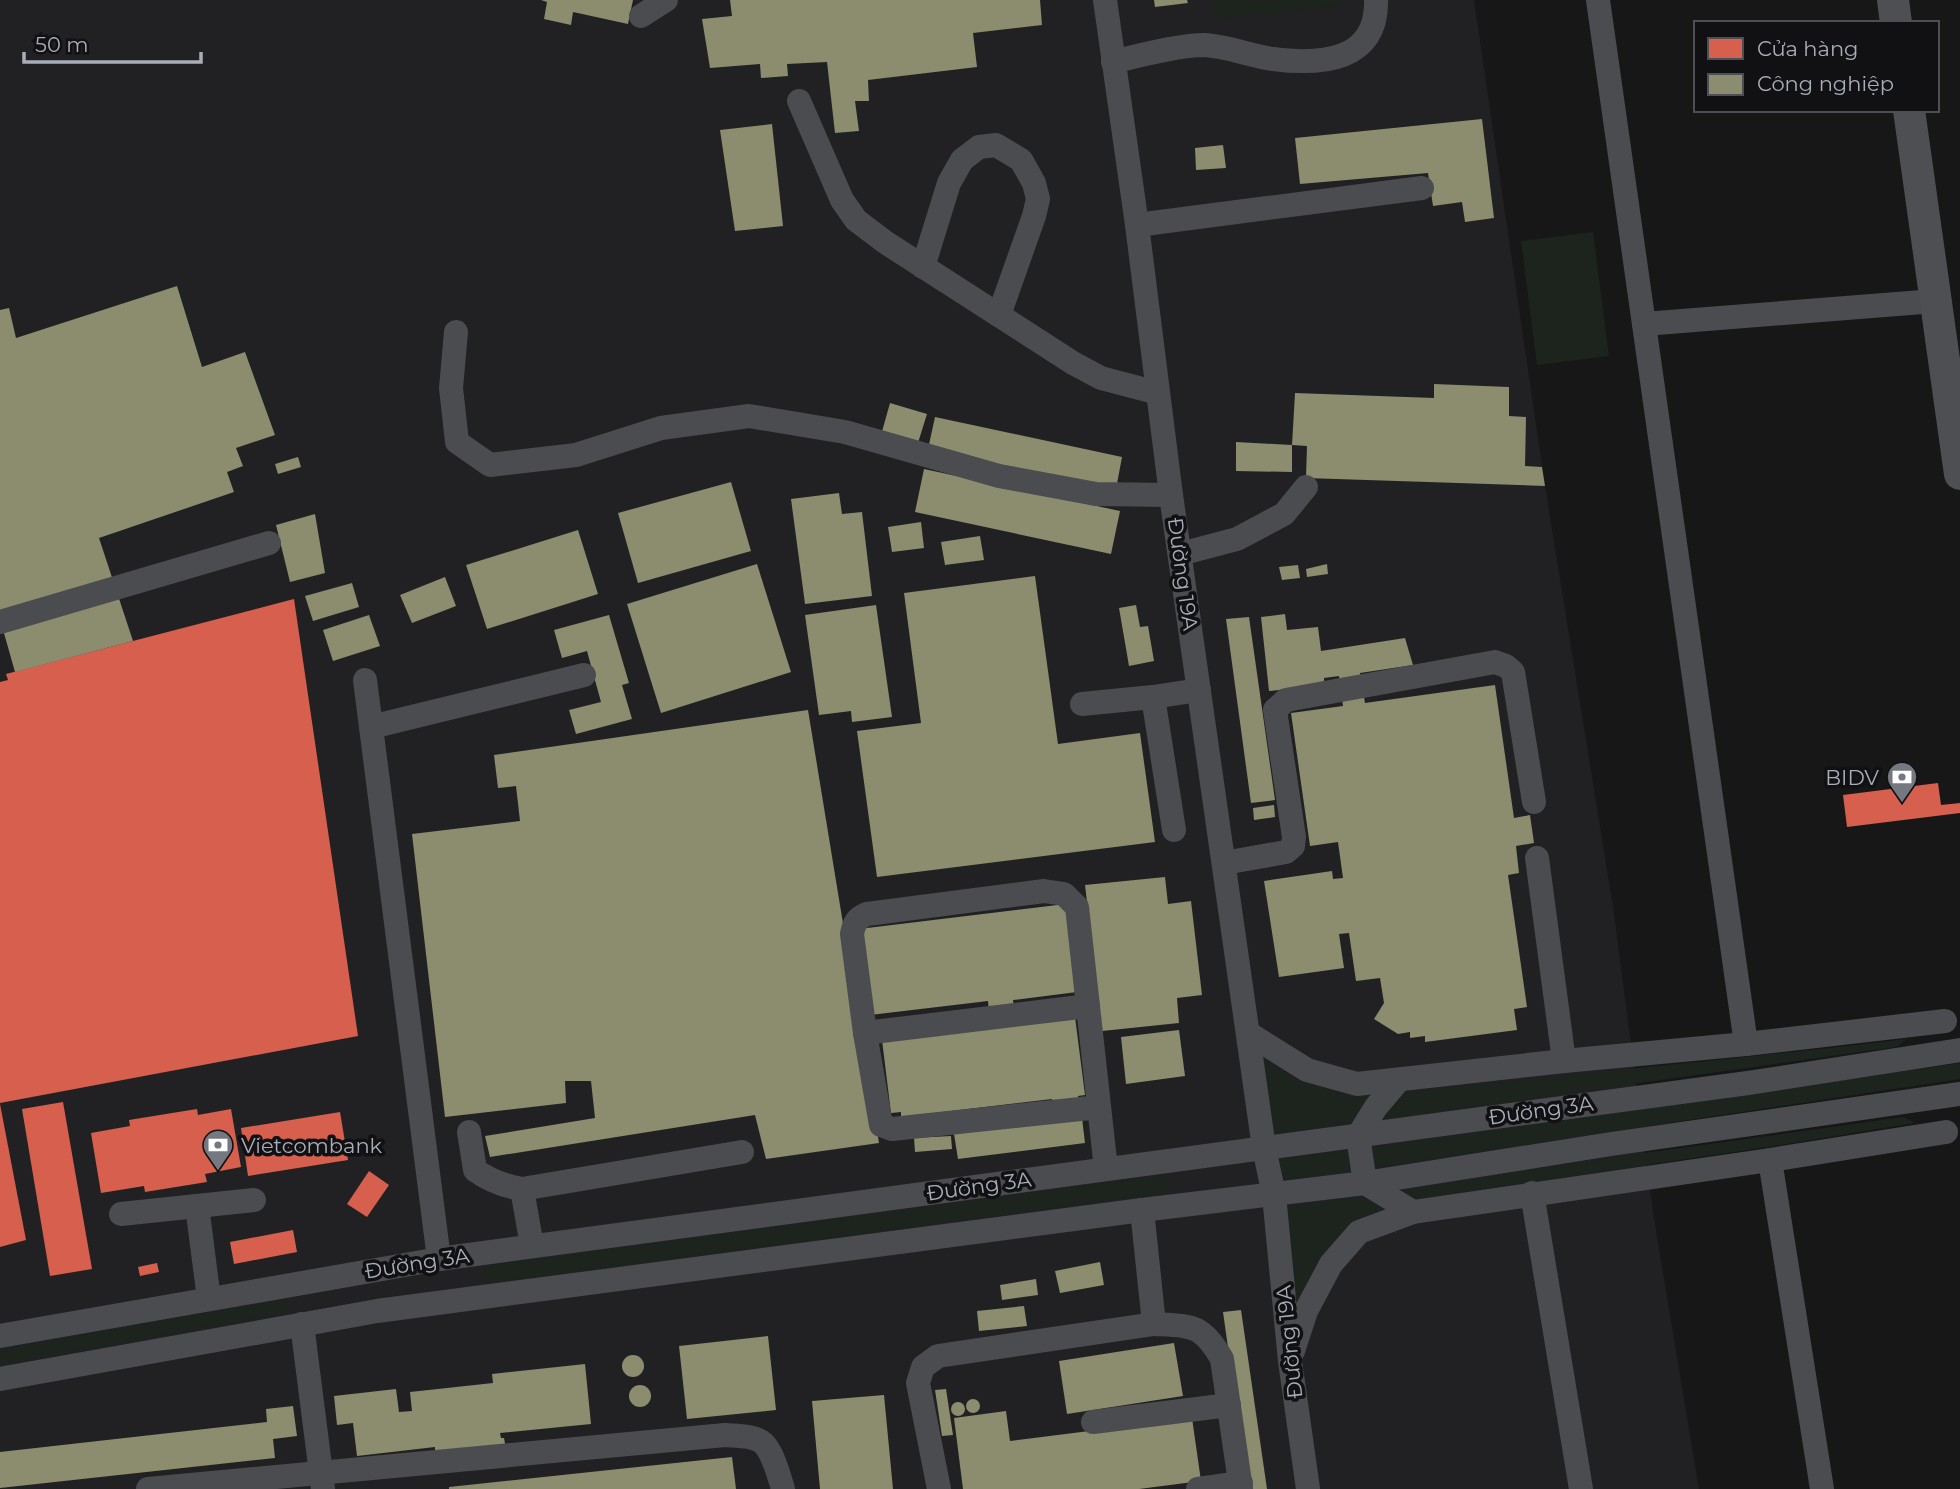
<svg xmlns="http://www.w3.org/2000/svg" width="1960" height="1489" font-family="Montserrat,sans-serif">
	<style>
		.built { fill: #212123 }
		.green { fill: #1d241e }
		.shops { fill: #d6604d }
		.industry { fill: #8c8c6e }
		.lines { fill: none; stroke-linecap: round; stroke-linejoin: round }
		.minor { stroke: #4b4c50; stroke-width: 24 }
		.major { stroke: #4d4f52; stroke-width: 32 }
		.labels { text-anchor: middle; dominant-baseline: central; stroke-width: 7; stroke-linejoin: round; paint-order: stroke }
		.street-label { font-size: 21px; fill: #a8adb8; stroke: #111113 }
		.poi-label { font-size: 21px; fill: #a8adb8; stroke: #111113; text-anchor: end }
	</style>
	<rect width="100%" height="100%" fill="#171717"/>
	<path class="built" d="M0 0H1474L1545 486 1613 907 1653 1212 1699 1489H0Z"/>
	<g class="green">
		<path d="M1213 0H1341L1342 6 1215 18Z"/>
		<path d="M1593 232 1609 356 1537 365 1521 241Z"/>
		<path d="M1907 1039 1896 1047 1377 1120 1398 1094C1567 1074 1738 1059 1907 1039Z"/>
		<path d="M1254 1056 1304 1083 1356 1098 1375 1095 1357 1122 1263 1135Z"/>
		<path d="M1960 1063V1079L1371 1168 1368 1148Z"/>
		<path d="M1904 1117 1915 1123 1768 1147 1408 1200 1395 1191 1645 1153Z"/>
		<path d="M1352 1150 1355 1171 1269 1182 1267 1161Z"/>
		<path d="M1165 1175 1168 1193 487 1283 484 1266Z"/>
		<path d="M1371 1195 1389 1206 1352 1220 1323 1252 1293 1306 1275 1208Z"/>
		<path d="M286 1299 288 1312 0 1365V1349Z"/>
	</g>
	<g class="shops">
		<path d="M294 599 358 1036 0 1103V682L8 680 6 674Z"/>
		<path d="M1938 783 1941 805 1960 803V813L1847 827 1843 795Z"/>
		<path d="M63 1102 92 1269 50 1276 22 1109Z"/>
		<path d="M0 1104 26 1240 0 1247Z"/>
		<path d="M197 1109 198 1115 231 1109 241 1167 205 1174 207 1182 145 1192 144 1186 101 1193 91 1133 130 1126 129 1120Z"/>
		<path d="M340 1112 348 1160 248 1176 241 1128Z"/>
		<path d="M369 1171 389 1185 367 1217 347 1204Z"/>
		<path d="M293 1230 297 1252 234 1264 230 1242Z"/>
		<path d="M157 1263 159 1272 140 1276 138 1267Z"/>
	</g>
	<g class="industry">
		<path d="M541 0H633L628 24 573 12 571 25 544 19 547 2Z"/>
		<path d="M730 0H1040L1042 25 973 33 977 67 868 80 869 101H855L859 131 835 133 827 62 787 64 788 76 761 78 760 64 710 68 702 19 732 16Z"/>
		<path d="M1154 0H1187L1188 3 1155 7Z"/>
		<path d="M1482 119 1494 218 1465 222 1462 202 1433 206 1428 173 1300 184 1295 138Z"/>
		<path d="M772 124 783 226 735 231 720 130Z"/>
		<path d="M1223 145 1226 168 1196 170 1195 148Z"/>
		<path d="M177 286 202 367 245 352 275 435 236 448 243 466 227 472 234 492 99 538 133 641 15 672 0 619V310L9 308 16 338Z"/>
		<path d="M1434 384 1509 387V416L1526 417 1525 466 1542 467 1545 486 1306 478 1307 446 1292 445 1295 393 1434 398Z"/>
		<path d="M890 403 927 414 917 446 881 435Z"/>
		<path d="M935 417 1122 457 1116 489 928 449Z"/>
		<path d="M1236 442 1292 445V472L1236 471Z"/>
		<path d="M298 457 301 467 278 474 275 464Z"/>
		<path d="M924 469 1120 511 1111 554 915 512Z"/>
		<path d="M731 482 751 551 638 583 618 513Z"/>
		<path d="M839 493 842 514 862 512 872 596 805 604 791 499Z"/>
		<path d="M315 514 325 573 290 582 276 525Z"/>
		<path d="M921 522 924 548 892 552 888 527Z"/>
		<path d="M578 530 598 594 487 629 466 565Z"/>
		<path d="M980 536 984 560 945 565 941 542Z"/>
		<path d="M757 564 791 672 661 713 627 604Z"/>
		<path d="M1327 564 1328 574 1307 577 1306 569Z"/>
		<path d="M1298 565 1300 578 1282 580 1279 567Z"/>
		<path d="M1035 576 1058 744 1140 733 1155 842 877 877 857 731 921 723 904 593Z"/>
		<path d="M445 577 456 606 412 623 400 595Z"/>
		<path d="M352 583 359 607 313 621 305 596Z"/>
		<path d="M876 605 892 717 852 722 851 711 819 715 805 615Z"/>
		<path d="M1136 605 1140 627 1148 626 1154 661 1129 666 1119 608Z"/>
		<path d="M1285 614 1287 630 1318 627 1321 651 1405 638 1413 665 1360 673 1365 703 1495 685 1514 818 1530 815 1534 843 1516 846 1519 873 1508 875 1527 1007 1514 1009 1517 1030 1425 1042V1036L1410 1038V1032L1398 1034 1374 1019 1384 1003 1380 978 1356 981 1349 933 1339 934 1344 968 1279 977 1264 881 1332 871 1333 879 1343 878 1338 842 1310 846 1291 713 1343 706 1339 676 1324 678V685L1269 691 1261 617Z"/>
		<path d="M369 615 380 646 333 661 323 630Z"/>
		<path d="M609 615 629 683 622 685 632 719 576 734 569 710 601 702 587 651 562 658 554 630Z"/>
		<path d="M1249 617 1275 800 1251 803 1226 619Z"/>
		<path d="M808 710 879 1143 766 1159 755 1115 490 1157 485 1136 595 1118 591 1081H565L566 1103 445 1117 412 834 520 821 516 786 498 788 494 755Z"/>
		<path d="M1274 805 1275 817 1254 820 1253 808Z"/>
		<path d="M1165 877 1168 904 1191 901 1202 995 1177 998 1179 1023 1102 1031 1085 885Z"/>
		<path d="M1066 904 1077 992 1013 1000 1014 1008 989 1012 988 1001 870 1015 859 929Z"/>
		<path d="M1075 1017 1085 1095 1078 1096 1079 1104 1054 1108 1052 1099 901 1117V1112L891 1113 882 1040Z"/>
		<path d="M1179 1030 1185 1076 1126 1084 1121 1037Z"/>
		<path d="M1082 1118 1085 1143 958 1159 954 1134Z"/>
		<path d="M951 1136 952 1149 915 1152 914 1138Z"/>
		<path d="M1100 1262 1104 1285 1060 1293 1055 1271Z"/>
		<path d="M1036 1279 1038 1295 1002 1300 1000 1285Z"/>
		<path d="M1024 1306 1027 1326 979 1331 977 1311Z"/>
		<path d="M1241 1310 1267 1489H1248L1223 1312Z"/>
		<path d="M768 1336 776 1410 687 1419 679 1346Z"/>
		<path d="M1174 1343 1183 1396 1067 1414 1059 1361Z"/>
		<circle cx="633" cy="1366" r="11"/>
		<path d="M585 1364 591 1424 500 1433 501 1438H504L506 1449 435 1457V1447L357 1456 353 1423 337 1425 334 1396 396 1389 399 1412 412 1411 410 1392 493 1383 492 1374Z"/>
		<circle cx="640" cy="1396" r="11"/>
		<path d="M946 1389 953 1435 942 1436 935 1390Z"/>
		<path d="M884 1395 893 1489H820L812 1401Z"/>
		<circle cx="973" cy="1406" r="7"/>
		<circle cx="958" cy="1409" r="7"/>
		<path d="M293 1406 297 1436 273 1439 275 1458 0 1488V1452L267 1422 266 1409Z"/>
		<path d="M1006 1411 1010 1441 1192 1418 1201 1481 1139 1489H963L954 1418Z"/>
		<path d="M732 1457 736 1489H449V1487Z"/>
	</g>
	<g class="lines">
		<g class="minor">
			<path d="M1105 0 1137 225 1171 495 1264 1148 1274 1195 1290 1361 1308 1489"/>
			<path d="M1598 0 1746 1044"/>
			<path d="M641 16 666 0"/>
			<path d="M1113 62C1136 56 1180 45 1204 45 1227 46 1250 56 1273 59 1320 65 1378 62 1376 0"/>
			<path d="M799 101 842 200 856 220 885 242 1073 363 1101 378 1158 393"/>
			<path d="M1137 225 1422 188"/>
			<path d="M923 267 949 183 962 160 979 147 996 145 1021 160 1034 183 1038 199 1034 216 999 315"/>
			<path d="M1644 324 1935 301"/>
			<path d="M456 332 451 388 457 442 490 465 576 455 661 428 749 416 845 432 999 476 1096 494 1171 495"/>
			<path d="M1180 554 1237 539 1284 514 1306 487"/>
			<path d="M0 622 269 543"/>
			<path d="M365 680 439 1259"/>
			<path d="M1082 704 1153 697"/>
			<path d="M371 727 584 675"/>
			<path d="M1174 830 1153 697 1199 690"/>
			<path d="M1537 858 1564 1061"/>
			<path d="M1224 863 1286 852 1293 846 1294 837 1275 710 1286 700 1495 662 1506 666 1513 672 1534 802"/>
			<path d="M865 1033 1088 1006"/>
			<path d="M1248 1033 1307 1070 1357 1084 1564 1061 1746 1044 1945 1021"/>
			<path d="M1399 1080 1376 1107 1358 1136 1365 1183 1413 1212"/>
			<path d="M1099 1107 892 1129 881 1125 865 1033 852 934C854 923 857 918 867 914L1044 891 1064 894 1077 907 1106 1169"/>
			<path d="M469 1132 475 1170C490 1181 504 1186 522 1189L742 1152"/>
			<path d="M1770 1160 1822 1489"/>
			<path d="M522 1189 532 1246"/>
			<path d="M1532 1193 1581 1489"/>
			<path d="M197 1206 209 1299"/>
			<path d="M121 1214 254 1200"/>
			<path d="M302 1324 323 1489"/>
			<path d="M1154 1324C1192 1326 1202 1324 1222 1359L1241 1489"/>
			<path d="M0 1336 439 1259 1748 1083 1960 1050"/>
			<path d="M1293 1351 1306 1311 1331 1264 1359 1232 1413 1212 1770 1160 1946 1132"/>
			<path d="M0 1379 377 1311 1142 1210 1365 1183 1611 1144 1960 1094"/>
			<path d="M1093 1422 1229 1405"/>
			<path d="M148 1489 725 1435C736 1436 754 1435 763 1443 773 1452 779 1476 783 1489"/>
			<path d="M939 1489 918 1383 923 1367 938 1356 1154 1324 1142 1210"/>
			<path d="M1198 1489 1241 1483"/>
		</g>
		<g class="major">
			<path d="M1893 0 1896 23"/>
			<path d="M1909 110 1960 474"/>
		</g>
	</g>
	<defs>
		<g id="bank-pin" transform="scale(1.575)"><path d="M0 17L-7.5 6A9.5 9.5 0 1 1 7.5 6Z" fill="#757880" stroke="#111113"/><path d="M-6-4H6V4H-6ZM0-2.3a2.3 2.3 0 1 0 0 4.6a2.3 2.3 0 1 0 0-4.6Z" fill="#fff"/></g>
	</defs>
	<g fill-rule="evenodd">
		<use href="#bank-pin" x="1902" y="777"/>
		<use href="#bank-pin" x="218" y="1145"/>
	</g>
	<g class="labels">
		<g class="street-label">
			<text transform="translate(1183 574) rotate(82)">Đường 19A</text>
			<text transform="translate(1541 1110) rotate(-8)">Đường 3A</text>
			<text transform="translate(979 1186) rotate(-8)">Đường 3A</text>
			<text transform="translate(417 1263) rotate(-9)">Đường 3A</text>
			<text transform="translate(1289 1342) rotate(-96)">Đường 19A</text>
		</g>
		<g class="poi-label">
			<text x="1879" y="777">BIDV</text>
			<text x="241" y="1145" text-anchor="start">Vietcombank</text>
		</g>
	</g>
	<rect x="1694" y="21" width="245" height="91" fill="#111113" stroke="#4d4f55" stroke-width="2"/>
	<rect x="1708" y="38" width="35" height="21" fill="#d6604d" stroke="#4d4f55" stroke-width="2"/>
	<text x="1757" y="56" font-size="21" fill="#a8adb8">Cửa hàng</text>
	<rect x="1708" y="74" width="35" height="21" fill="#8c8c6e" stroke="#4d4f55" stroke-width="2"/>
	<text x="1757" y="91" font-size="21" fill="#a8adb8">Công nghiệp</text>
	<path d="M24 52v10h177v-10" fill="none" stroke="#a8adb8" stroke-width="3.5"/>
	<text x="35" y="52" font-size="21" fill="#a8adb8" stroke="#111113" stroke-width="5" paint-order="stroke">50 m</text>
</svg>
